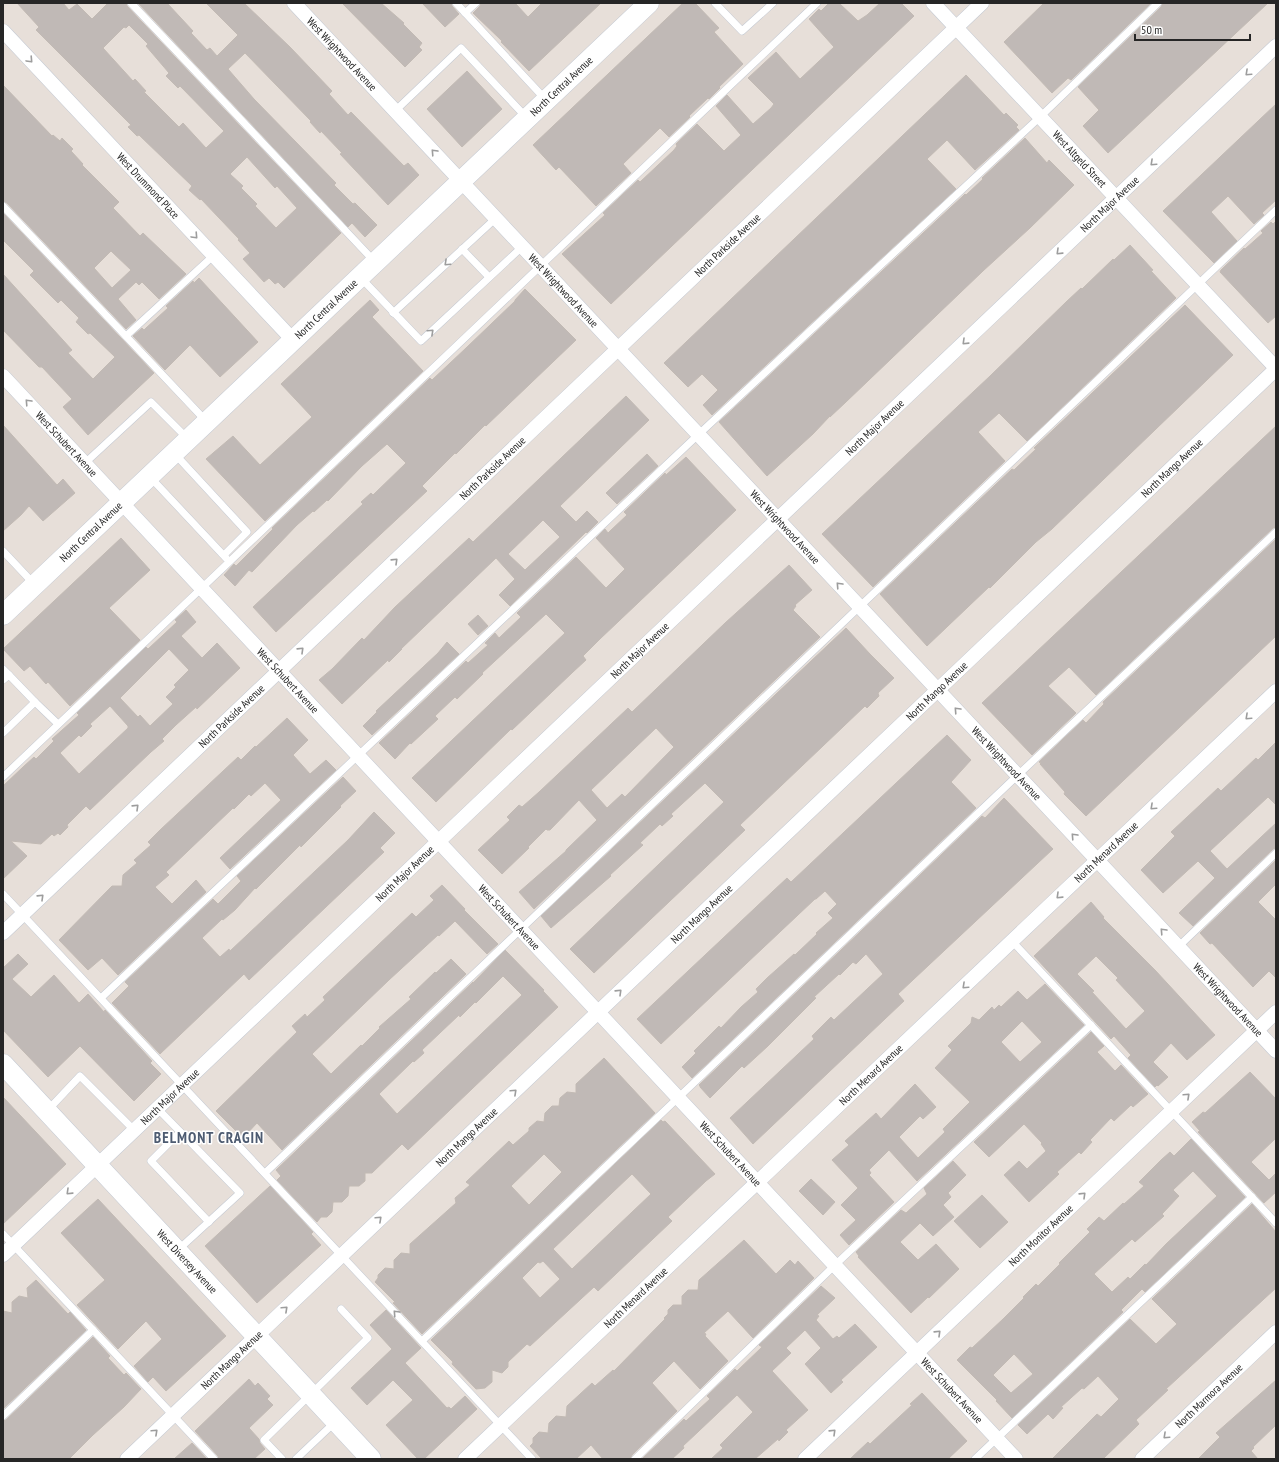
<svg xmlns="http://www.w3.org/2000/svg" width="1279" height="1462" font-family="'PT Sans Narrow',sans-serif">
	<style>
		.building { fill: #c0b9b6; stroke: #c2bab4; fill-rule: evenodd }
		.lines { fill: none; stroke-linecap: round; stroke-linejoin: round }
		.lane-casing { stroke: #c5cad3; stroke-width: 8 }
		.street-casing { stroke: #c5cad3; stroke-width: 15 }
		.secondary-casing { stroke: #c5cad3; stroke-width: 21 }
		.lane { stroke: #fff; stroke-width: 7 }
		.street { stroke: #fff; stroke-width: 14 }
		.secondary { stroke: #fff; stroke-width: 20 }
		.oneway { stroke: #9d9d9d }
		.labels { text-anchor: middle; dominant-baseline: central; stroke-width: 3; stroke-linejoin: round; paint-order: stroke }
		.street-label { font-size: 11px; fill: #262626; stroke: #fff }
		.district-label { font-size: 15px; font-weight: bold; letter-spacing: 1px; fill: #4d5b71; stroke: #fff }
	</style>
	<rect width="100%" height="100%" fill="#e7dfd9"/>
	<g class="building">
		<path d="M17 3H63L69 10 77 4 92 19 108 3H126L127 6 341 233 284 288 278 282 275 284 269 278 264 282 243 259 250 253 238 240 239 239 201 199 200 200 189 190 192 186 139 135 137 136 128 127 131 125 36 30 39 27ZM129 25 148 44 146 46 169 73 166 76 178 88 180 86 224 131 206 148 183 123 179 127 144 92 146 91 135 79 133 81 103 48 124 27 126 28ZM247 157 275 188 277 186 297 208 276 228 255 206 257 204 241 188 243 186 230 174Z"/>
		<path d="M138 3H167L193 31 191 33 207 50 210 48 217 56 238 35 206 3H244L290 47 332 91 329 94 348 115 351 112 404 166 408 163 419 175 388 205 340 154 342 153 321 131 320 133 310 122 311 121 245 53 228 69 254 99 336 183 334 185 353 204 355 203 377 225 365 237 352 223 348 227Z"/>
		<path d="M342 3H381L404 23 403 24 422 43 419 47 422 50 405 67Z"/>
		<path d="M422 3H451L452 6 459 14 445 27Z"/>
		<path d="M481 3H515L528 17 542 3H601L529 71 501 42 502 41 473 13 480 6Z"/>
		<path d="M683 3H695L719 28 714 32 743 64 719 87 720 88 709 99 708 98 689 116 690 117 669 137 660 128 623 164 631 173 596 206 559 167 556 170 533 145Z"/>
		<path d="M829 3H839L858 21 867 15 880 3H901L914 16 611 304 562 254 605 215 603 213 638 180 640 182 674 150 677 146 676 144 697 124 724 151 741 135 716 106 727 95 753 124 771 108 774 104 748 78 776 52 800 79 834 47 809 19 819 9 821 11Z"/>
		<path d="M1044 3H1151L1071 80 1068 78 1052 93 1004 42Z"/>
		<path d="M1163 3H1268L1108 153 1083 126 1099 110 1078 87 1161 7Z"/>
		<path d="M467 71 502 109 462 147 427 109Z"/>
		<path d="M966 75 1004 115 1006 113 1018 125 1016 127 1019 130 975 170 947 140 927 159 956 189 712 415 703 405 718 390 702 374 688 387 664 363Z"/>
		<path d="M3 85 52 136 53 135 60 141 62 138 73 149 71 151 83 164 82 165 119 202 113 208 140 236 143 233 186 274 159 299 142 282 139 285 136 282 118 299 136 320 126 329 7 203 3 201ZM111 251 131 270 112 288 94 268Z"/>
		<path d="M1276 104V200L1262 213 1264 215 1254 224 1228 196 1211 212 1237 241 1214 263 1163 211Z"/>
		<path d="M1025 138 1047 163 1049 160 1074 185 1030 228 983 271 846 402 830 417V416L813 434 767 476 719 422 963 196 965 194 966 195 983 179 982 178Z"/>
		<path d="M3 213 154 373 88 435 63 407 72 399 42 367H39L3 330V274L72 350 68 353 93 379 115 357 90 333 88 334 76 322 79 318 61 300 58 303 30 275 34 271 3 240Z"/>
		<path d="M1276 221V316L1268 323 1220 272 1221 270 1244 248 1245 249 1263 233 1261 231 1271 222 1273 224Z"/>
		<path d="M1130 245 1153 270 1151 271 1176 298 1027 441 999 413 978 432 1005 461 873 587 822 534 990 376 1066 302 1081 288 1082 289 1113 259 1114 260Z"/>
		<path d="M199 278 258 342 220 377 190 345 165 370 133 336 142 328 144 330 146 328 168 308 166 306 193 281 194 283Z"/>
		<path d="M525 289 576 340 486 426 485 425 456 454 455 453 422 486 427 491 276 632 253 607 363 504 361 502 371 493 373 495 406 463 387 444 362 466 328 501 327 500 314 512 313 511 297 525 252 572 249 570 235 586 224 575 234 564 236 566 273 529 272 528 430 378 432 380 466 348 515 301V300Z"/>
		<path d="M370 300 379 310 372 317 423 371 265 521 206 459 233 436 260 465 312 417 281 384Z"/>
		<path d="M1185 305 1233 355 1052 529 1036 542 990 588 989 587 927 646 880 594 1012 469 1014 470 1036 449 1034 448Z"/>
		<path d="M626 396 649 420 560 506 576 522 587 511 598 522 587 533 586 532 510 606 499 595 515 579 496 558 401 649H402L389 662 388 660 342 704 319 680 332 669 362 638 364 640 395 607 469 538 473 542ZM543 520 560 537 525 570 508 554Z"/>
		<path d="M3 425 57 485 63 479 75 493 43 521 29 506 21 515 3 531Z"/>
		<path d="M1276 426V527L1273 528 1096 695 1069 667 1048 686 1076 713 1032 755 982 703Z"/>
		<path d="M647 454 658 466 617 504 606 493Z"/>
		<path d="M686 457 736 510 600 639 583 656 586 660 573 672 512 730 511 729 436 802 412 778 565 633 546 614 482 673 483 674 457 699 455 697 435 716 438 719 411 744 410 743 395 759 379 743 466 661 468 663 488 645 485 643 495 633 499 638 521 617 517 613 576 557 606 588 625 569 596 538 605 529 608 533 610 531 627 515 624 512 665 473 666 475Z"/>
		<path d="M121 538 150 570 109 608 140 640 70 706 48 682 46 684 30 666 24 671 3 649Z"/>
		<path d="M1276 539V636L1086 816 1064 794 1065 792 1040 764 1041 763 1039 762 1083 720 1086 723 1104 704 1103 702Z"/>
		<path d="M789 565 812 590 795 605 796 606 793 610 820 637 534 909 519 892 566 851V850L597 820 579 800 550 830H547L546 829 528 847 529 848 502 874 478 850 510 820 507 817 519 805 522 807 539 792 628 708 632 712 725 623ZM656 728 674 747 625 797 622 794 607 808 591 790Z"/>
		<path d="M186 610 196 622 181 636 202 658 217 643 240 668 197 709 196 707 176 725 162 739 164 741 151 752 90 810 86 806 67 825 68 827 60 835 58 833 54 836 52 834 41 844 11 841 27 856 3 879V786L23 767 34 757 36 759 54 741 52 739 79 715 77 713 146 647 148 649 177 622 175 620ZM169 649 189 670 174 685 176 687 166 697 173 704 150 726 140 715 138 717 120 698ZM110 706 128 726V728L79 774 60 753 79 735 81 737 92 726 90 724Z"/>
		<path d="M478 615 488 626 478 635 468 624Z"/>
		<path d="M846 628 870 654 894 678 878 693 879 696 867 708 865 706 740 825 745 830 594 973 570 949 724 802 705 783 671 814 673 816 662 826 660 824 640 843 643 845 610 875 611 876 551 928 541 916Z"/>
		<path d="M447 642 459 654 372 735 363 726 377 712 376 711 438 653Z"/>
		<path d="M287 718 308 740 293 755 310 774 326 760 336 770 230 869 220 858 281 800 265 783 251 796 249 794 234 809 233 808 166 872 169 875 155 887 172 904 196 880 206 892 118 975 102 958 88 970 59 940 112 886H122L123 875 137 863 134 860 151 845 148 842 160 830 238 757 241 760 255 746 256 747Z"/>
		<path d="M947 735 971 760 951 782 976 808 692 1078 682 1067 696 1053 694 1051 719 1026 721 1028 741 1007 758 992 756 989 767 978 794 954 795 955 817 934 816 933 833 918 828 913 837 904 825 891 816 899H815L661 1044 637 1019 772 892 787 878 791 882Z"/>
		<path d="M1276 742V805L1268 797 1210 851 1227 869 1276 823V848L1273 849 1193 926 1179 913 1215 878 1198 861 1163 893 1141 870 1175 836 1171 832 1201 804 1218 788 1221 791 1256 758 1258 760Z"/>
		<path d="M343 777 356 791 340 806 341 807 301 847 300 845 256 889 255 888 235 910 223 920 222 919 202 938 220 957 229 949 230 951 348 840 374 812 395 833 380 848 384 852 249 980 244 974 160 1054 112 1003 129 986 125 982 213 899 218 904 241 881 237 876Z"/>
		<path d="M1004 798 1053 849 898 994 904 1001 753 1144 730 1118 814 1039 812 1036 831 1017 834 1020 883 974 866 954 856 964 853 962 840 975 839 974 814 997 816 998 768 1046 744 1068 742 1066 710 1098 700 1087V1086L699 1085 982 816 985 818Z"/>
		<path d="M1276 860V884L1258 902 1276 920V978L1269 971 1253 987 1212 943 1210 944 1200 933Z"/>
		<path d="M442 885 465 909 464 910 498 944 487 954 455 921 439 936 438 935 389 980 312 1054 331 1074 361 1045 362 1046 380 1028 379 1027 411 999 409 997 435 972 436 973 451 959 466 974 282 1150 257 1123 243 1138 216 1111 297 1032 292 1026 305 1014 307 1017 325 1000 323 997 412 913 416 917 434 900 430 896Z"/>
		<path d="M1091 902 1104 917 1103 918 1155 970 1215 1035 1187 1060 1171 1043 1153 1062 1168 1077 1158 1086 1157 1085 1155 1087 1128 1058 1131 1055 1114 1036 1111 1039 1034 956ZM1096 956 1118 978 1116 980 1145 1011 1126 1029 1092 992 1094 991 1077 974Z"/>
		<path d="M505 950 544 990 543 991 558 1007 408 1150 402 1144 372 1173H365V1181L359 1186H349L348 1196 342 1202H333L332 1212 327 1217H321L317 1222 277 1180 281 1176 276 1170 473 982V983ZM503 976 522 995 397 1114 379 1094 413 1061 414 1062 424 1053 422 1050 459 1015 460 1017 475 1002 476 1003Z"/>
		<path d="M18 954 28 964 12 979 31 997 54 975 79 1003 88 994 104 1012 105 1010 152 1061 150 1063 161 1074 134 1101 80 1046 48 1077 3 1030V968Z"/>
		<path d="M1045 984 1084 1025 917 1181 889 1150 869 1170 871 1173 869 1175 894 1202 849 1245 840 1235 856 1220 841 1205 858 1188 832 1160 849 1145 845 1141 876 1113 881 1119 915 1084 936 1107 923 1119 920 1116 899 1137 918 1158 945 1132 943 1129 970 1102 935 1068 952 1050 948 1046 971 1023 972 1017 979 1020 992 1007 994 1010 999 1005 1001 1007 1018 991 1027 1000ZM1022 1021 1042 1042 1020 1062 1001 1042Z"/>
		<path d="M1091 1032 1104 1046 1097 1052 1115 1071 1121 1065 1148 1094 1133 1107 1131 1105 1114 1121 1111 1118 1090 1140 1092 1142 1081 1154 1079 1152 1057 1172 1059 1174 1029 1202 1004 1175 1019 1161 1027 1169 1046 1151 1041 1144 1042 1143 1024 1124 989 1157 974 1142Z"/>
		<path d="M604 1058 655 1113 422 1334 393 1303 395 1302 375 1282 378 1278V1275L385 1268 394 1269V1260L401 1253 410 1254V1244L456 1203 455 1198 470 1185 466 1182 509 1141 513 1145 529 1131V1128L537 1121 544 1122 545 1113 552 1106H559L560 1098 567 1092 576 1093V1084ZM544 1154 562 1172 529 1205 511 1186Z"/>
		<path d="M1250 1072 1276 1099V1138L1251 1162 1269 1180 1276 1173V1192L1264 1203 1198 1132 1200 1131 1192 1122 1203 1112 1205 1113Z"/>
		<path d="M3 1097 66 1164 3 1224Z"/>
		<path d="M661 1120 663 1122 665 1121 715 1174 706 1181 668 1217 672 1221 598 1291 594 1287 530 1346 527 1344 508 1362V1367L502 1373 492 1370V1382L485 1388 476 1389 452 1364 453 1362 431 1340ZM632 1174 651 1194 572 1269 553 1249ZM543 1261 560 1279 540 1298 522 1278 538 1262 540 1263Z"/>
		<path d="M1191 1139 1245 1197 1145 1292 1142 1289 1121 1310 1123 1312 1012 1418 996 1401 997 1400 957 1360 970 1347 972 1348 1003 1319 1024 1298 1023 1297 1036 1284 1038 1286 1060 1264 1059 1263 1090 1232 1087 1229 1099 1217 1104 1221 1123 1203 1124 1204 1144 1186 1139 1182 1161 1160 1170 1152 1174 1156ZM1193 1171 1217 1196 1166 1244 1146 1265 1145 1264 1130 1279 1128 1277 1112 1292 1094 1274 1132 1239 1135 1242 1164 1216 1162 1214 1179 1196 1173 1190ZM1014 1354 1033 1374 1011 1393 993 1375Z"/>
		<path d="M953 1161 966 1175 948 1193 951 1197 943 1205 954 1217 933 1236 920 1223 900 1242 918 1260 936 1244 959 1269 929 1298 928 1297 911 1313 858 1257 859 1256 856 1252 901 1210 906 1213 927 1194 924 1188Z"/>
		<path d="M811 1179 835 1202 823 1215 799 1191Z"/>
		<path d="M270 1186 313 1232 311 1234 321 1245 257 1303 205 1246Z"/>
		<path d="M982 1195 1008 1222 980 1248 954 1221Z"/>
		<path d="M98 1199 226 1336 166 1391 153 1377 148 1382 134 1366 162 1339 146 1321 118 1349 77 1305 105 1280 61 1233Z"/>
		<path d="M1252 1204 1276 1232V1288L1166 1389 1168 1390 1136 1420 1139 1424 1103 1459H1052L1097 1414 1101 1417 1119 1399 1098 1376 1084 1389 1082 1388 1061 1407 1063 1408 1053 1419 1048 1414 1027 1434 1018 1425 1130 1319 1156 1344 1177 1324 1152 1299Z"/>
		<path d="M744 1240 776 1274 790 1260 795 1265 798 1261 814 1278 753 1338 728 1311 704 1333 706 1334 705 1336 728 1361 700 1389 674 1361 652 1383 677 1411 632 1455 630 1459H603L591 1445 576 1459H542L530 1446 533 1443V1438L539 1432 548 1433 549 1423 556 1416 566 1417 567 1406 592 1383 595 1386 613 1370 614 1371 665 1319 664 1318 668 1314V1310L673 1305H682V1296L688 1290H698L699 1280Z"/>
		<path d="M36 1280 68 1314 70 1312 86 1330 3 1409V1311L12 1313V1302L19 1296 28 1298 27 1288Z"/>
		<path d="M821 1286 835 1298 817 1315 819 1316 816 1320 833 1339 837 1336 839 1338 855 1324 877 1347 841 1380 843 1382 831 1393 805 1364 821 1348 805 1330 786 1348 791 1353 772 1371 808 1410 786 1430 788 1432 779 1441 778 1439 755 1459H711L723 1448 720 1445 753 1412 737 1395 699 1431 683 1446 684 1448 672 1459H642L684 1419 686 1421 710 1399 707 1396 735 1369 737 1371 762 1347 759 1345Z"/>
		<path d="M386 1310 421 1348 405 1363 447 1408 449 1407 451 1409 465 1396 477 1409 424 1459H418L386 1425 413 1400 393 1380 367 1405 351 1388 392 1349 370 1325Z"/>
		<path d="M93 1337 110 1356 108 1358 124 1375 126 1373 141 1389 124 1407 93 1435 69 1459H3V1421L6 1420Z"/>
		<path d="M249 1379 255 1386 258 1383 270 1396 267 1399 273 1405 249 1428 259 1439 260 1443 265 1449 254 1459H219L218 1456 195 1431Z"/>
		<path d="M1276 1380V1425L1253 1447 1254 1448 1251 1451 1258 1459H1198L1220 1437 1216 1433Z"/>
		<path d="M922 1393 967 1441 948 1459H850L868 1442 870 1444 885 1430 912 1405 910 1404Z"/>
		<path d="M192 1443 207 1459H174Z"/>
	</g>
	<g class="lines">
		<g class="lane-casing">
			<g id="lane">
				<path d="M131 3 375 262"/>
				<path d="M456 3 546 100"/>
				<path d="M715 3 742 31 773 3"/>
				<path d="M465 13 476 3"/>
				<path d="M395 111 461 48 527 118"/>
				<path d="M3 206 206 421"/>
				<path d="M462 249 489 277"/>
				<path d="M361 278 421 341 523 246"/>
				<path d="M393 313 496 218"/>
				<path d="M126 336 213 256"/>
				<path d="M174 453 247 532 224 555"/>
				<path d="M85 463 151 402 187 438"/>
				<path d="M151 478 226 558"/>
				<path d="M3 551 34 584"/>
				<path d="M3 669 9 675 3 680"/>
				<path d="M35 702 58 724"/>
				<path d="M3 733 35 702 9 675"/>
				<path d="M3 777 817 3"/>
				<path d="M3 894 532 1459"/>
				<path d="M1012 941 1276 1223"/>
				<path d="M1178 947 1276 853"/>
				<path d="M101 998 699 434 1040 117 1158 3"/>
				<path d="M157 1108 240 1193 179 1249"/>
				<path d="M47 1111 80 1076 134 1130"/>
				<path d="M180 1132 151 1161 209 1222"/>
				<path d="M265 1173C601 851 940 532 1276 210"/>
				<path d="M3 1234 214 1459"/>
				<path d="M422 1341 1018 775 1276 532"/>
				<path d="M3 1416 93 1330"/>
				<path d="M282 1459 264 1440 368 1338 341 1309"/>
				<path d="M296 1459 334 1423"/>
				<path d="M635 1459 835 1265 1091 1025"/>
				<path d="M975 1459 1252 1197"/>
			</g>
		</g>
		<g class="street-casing">
			<g id="street">
				<path id="s1" d="M294 3 1276 1051"/>
				<path id="s2" d="M933 3 1276 368"/>
				<path id="s3" d="M3 31 293 340"/>
				<path id="s4" d="M3 376 1016 1459"/>
				<path id="s5" d="M3 933 982 3"/>
				<path id="s6" d="M3 1255 1276 46"/>
				<path id="s7" d="M127 1459 1276 369"/>
				<path id="s8" d="M465 1459 1276 691"/>
				<path id="s9" d="M805 1459 1276 1012"/>
				<path id="s10" d="M1142 1459 1276 1332"/>
			</g>
		</g>
		<g class="secondary-casing">
			<g id="secondary">
				<path id="s11" d="M3 615 649 3"/>
				<path id="s12" d="M3 1064 371 1459"/>
			</g>
		</g>
		<use href="#lane" class="lane"/>
		<use href="#street" class="street"/>
		<use href="#secondary" class="secondary"/>
	</g>
	<defs><path id="oneway-chevron" d="M-2-3.5L2.5 0L-2 3.5" fill="none" stroke-width="1.6" stroke-linecap="round" stroke-linejoin="round"/></defs>
	<g class="oneway">
		<use href="#oneway-chevron" transform="translate(30 60) rotate(47)"/>
		<use href="#oneway-chevron" transform="translate(1248 73) rotate(137)"/>
		<use href="#oneway-chevron" transform="translate(434 152) rotate(-133)"/>
		<use href="#oneway-chevron" transform="translate(1153 163) rotate(137)"/>
		<use href="#oneway-chevron" transform="translate(195 236) rotate(47)"/>
		<use href="#oneway-chevron" transform="translate(1059 252) rotate(136)"/>
		<use href="#oneway-chevron" transform="translate(447 263) rotate(137)"/>
		<use href="#oneway-chevron" transform="translate(431 332) rotate(-43)"/>
		<use href="#oneway-chevron" transform="translate(965 342) rotate(136)"/>
		<use href="#oneway-chevron" transform="translate(28 402) rotate(-133)"/>
		<use href="#oneway-chevron" transform="translate(395 561) rotate(-44)"/>
		<use href="#oneway-chevron" transform="translate(839 585) rotate(-133)"/>
		<use href="#oneway-chevron" transform="translate(301 650) rotate(-44)"/>
		<use href="#oneway-chevron" transform="translate(957 710) rotate(-133)"/>
		<use href="#oneway-chevron" transform="translate(1248 717) rotate(137)"/>
		<use href="#oneway-chevron" transform="translate(136 807) rotate(-44)"/>
		<use href="#oneway-chevron" transform="translate(1153 807) rotate(137)"/>
		<use href="#oneway-chevron" transform="translate(1074 836) rotate(-133)"/>
		<use href="#oneway-chevron" transform="translate(1059 896) rotate(136)"/>
		<use href="#oneway-chevron" transform="translate(41 897) rotate(-44)"/>
		<use href="#oneway-chevron" transform="translate(1163 931) rotate(-133)"/>
		<use href="#oneway-chevron" transform="translate(965 986) rotate(137)"/>
		<use href="#oneway-chevron" transform="translate(619 992) rotate(-44)"/>
		<use href="#oneway-chevron" transform="translate(514 1092) rotate(-43)"/>
		<use href="#oneway-chevron" transform="translate(1187 1096) rotate(-43)"/>
		<use href="#oneway-chevron" transform="translate(69 1192) rotate(136)"/>
		<use href="#oneway-chevron" transform="translate(1083 1195) rotate(-44)"/>
		<use href="#oneway-chevron" transform="translate(379 1219) rotate(-43)"/>
		<use href="#oneway-chevron" transform="translate(285 1309) rotate(-43)"/>
		<use href="#oneway-chevron" transform="translate(396 1313) rotate(-133)"/>
		<use href="#oneway-chevron" transform="translate(938 1333) rotate(-44)"/>
		<use href="#oneway-chevron" transform="translate(155 1432) rotate(-43)"/>
		<use href="#oneway-chevron" transform="translate(833 1432) rotate(-44)"/>
		<use href="#oneway-chevron" transform="translate(1166 1436) rotate(137)"/>
	</g>
	<g class="labels">
		<g class="street-label">
			<text stroke="none"><textPath href="#s1" startOffset="70">West Wrightwood Avenue</textPath></text>
			<text stroke="none"><textPath href="#s11" startOffset="769">North Central Avenue</textPath></text>
			<text stroke="none"><textPath href="#s2" startOffset="214">West Altgeld Street</textPath></text>
			<text stroke="none"><textPath href="#s3" startOffset="212">West Drummond Place</textPath></text>
			<text stroke="none"><textPath href="#s6" startOffset="1526">North Major Avenue</textPath></text>
			<text stroke="none"><textPath href="#s5" startOffset="999">North Parkside Avenue</textPath></text>
			<text stroke="none"><textPath href="#s1" startOffset="394">West Wrightwood Avenue</textPath></text>
			<text stroke="none"><textPath href="#s11" startOffset="445">North Central Avenue</textPath></text>
			<text stroke="none"><textPath href="#s6" startOffset="1202">North Major Avenue</textPath></text>
			<text stroke="none"><textPath href="#s4" startOffset="93">West Schubert Avenue</textPath></text>
			<text stroke="none"><textPath href="#s5" startOffset="675">North Parkside Avenue</textPath></text>
			<text stroke="none"><textPath href="#s7" startOffset="1440">North Mango Avenue</textPath></text>
			<text stroke="none"><textPath href="#s1" startOffset="718">West Wrightwood Avenue</textPath></text>
			<text stroke="none"><textPath href="#s11" startOffset="121">North Central Avenue</textPath></text>
			<text stroke="none"><textPath href="#s6" startOffset="878">North Major Avenue</textPath></text>
			<text stroke="none"><textPath href="#s4" startOffset="417">West Schubert Avenue</textPath></text>
			<text stroke="none"><textPath href="#s7" startOffset="1116">North Mango Avenue</textPath></text>
			<text stroke="none"><textPath href="#s5" startOffset="315">North Parkside Avenue</textPath></text>
			<text stroke="none"><textPath href="#s1" startOffset="1042">West Wrightwood Avenue</textPath></text>
			<text stroke="none"><textPath href="#s8" startOffset="883">North Menard Avenue</textPath></text>
			<text stroke="none"><textPath href="#s6" startOffset="554">North Major Avenue</textPath></text>
			<text stroke="none"><textPath href="#s7" startOffset="792">North Mango Avenue</textPath></text>
			<text stroke="none"><textPath href="#s4" startOffset="741">West Schubert Avenue</textPath></text>
			<text stroke="none"><textPath href="#s1" startOffset="1366">West Wrightwood Avenue</textPath></text>
			<text stroke="none"><textPath href="#s8" startOffset="559">North Menard Avenue</textPath></text>
			<text stroke="none"><textPath href="#s6" startOffset="230">North Major Avenue</textPath></text>
			<text stroke="none"><textPath href="#s7" startOffset="468">North Mango Avenue</textPath></text>
			<text stroke="none"><textPath href="#s4" startOffset="1065">West Schubert Avenue</textPath></text>
			<text stroke="none"><textPath href="#s9" startOffset="325">North Monitor Avenue</textPath></text>
			<text stroke="none"><textPath href="#s12" startOffset="270">West Diversey Avenue</textPath></text>
			<text stroke="none"><textPath href="#s8" startOffset="235">North Menard Avenue</textPath></text>
			<text stroke="none"><textPath href="#s7" startOffset="144">North Mango Avenue</textPath></text>
			<text stroke="none"><textPath href="#s4" startOffset="1389">West Schubert Avenue</textPath></text>
			<text stroke="none"><textPath href="#s10" startOffset="92">North Marmora Avenue</textPath></text>
		</g>
		<g class="district-label">
			<text x="209" y="1137">BELMONT CRAGIN</text>
		</g>
	</g>
	<rect width="1279" height="1462" fill="none" stroke="#262626" stroke-width="8"/>
	<path d="M1135 34v6h115v-6" fill="none" stroke="#262626" stroke-width="2"/>
	<text x="1141" y="34" font-size="12" fill="#262626" stroke="#ffffff" stroke-width="3" paint-order="stroke">50 m</text>
</svg>
